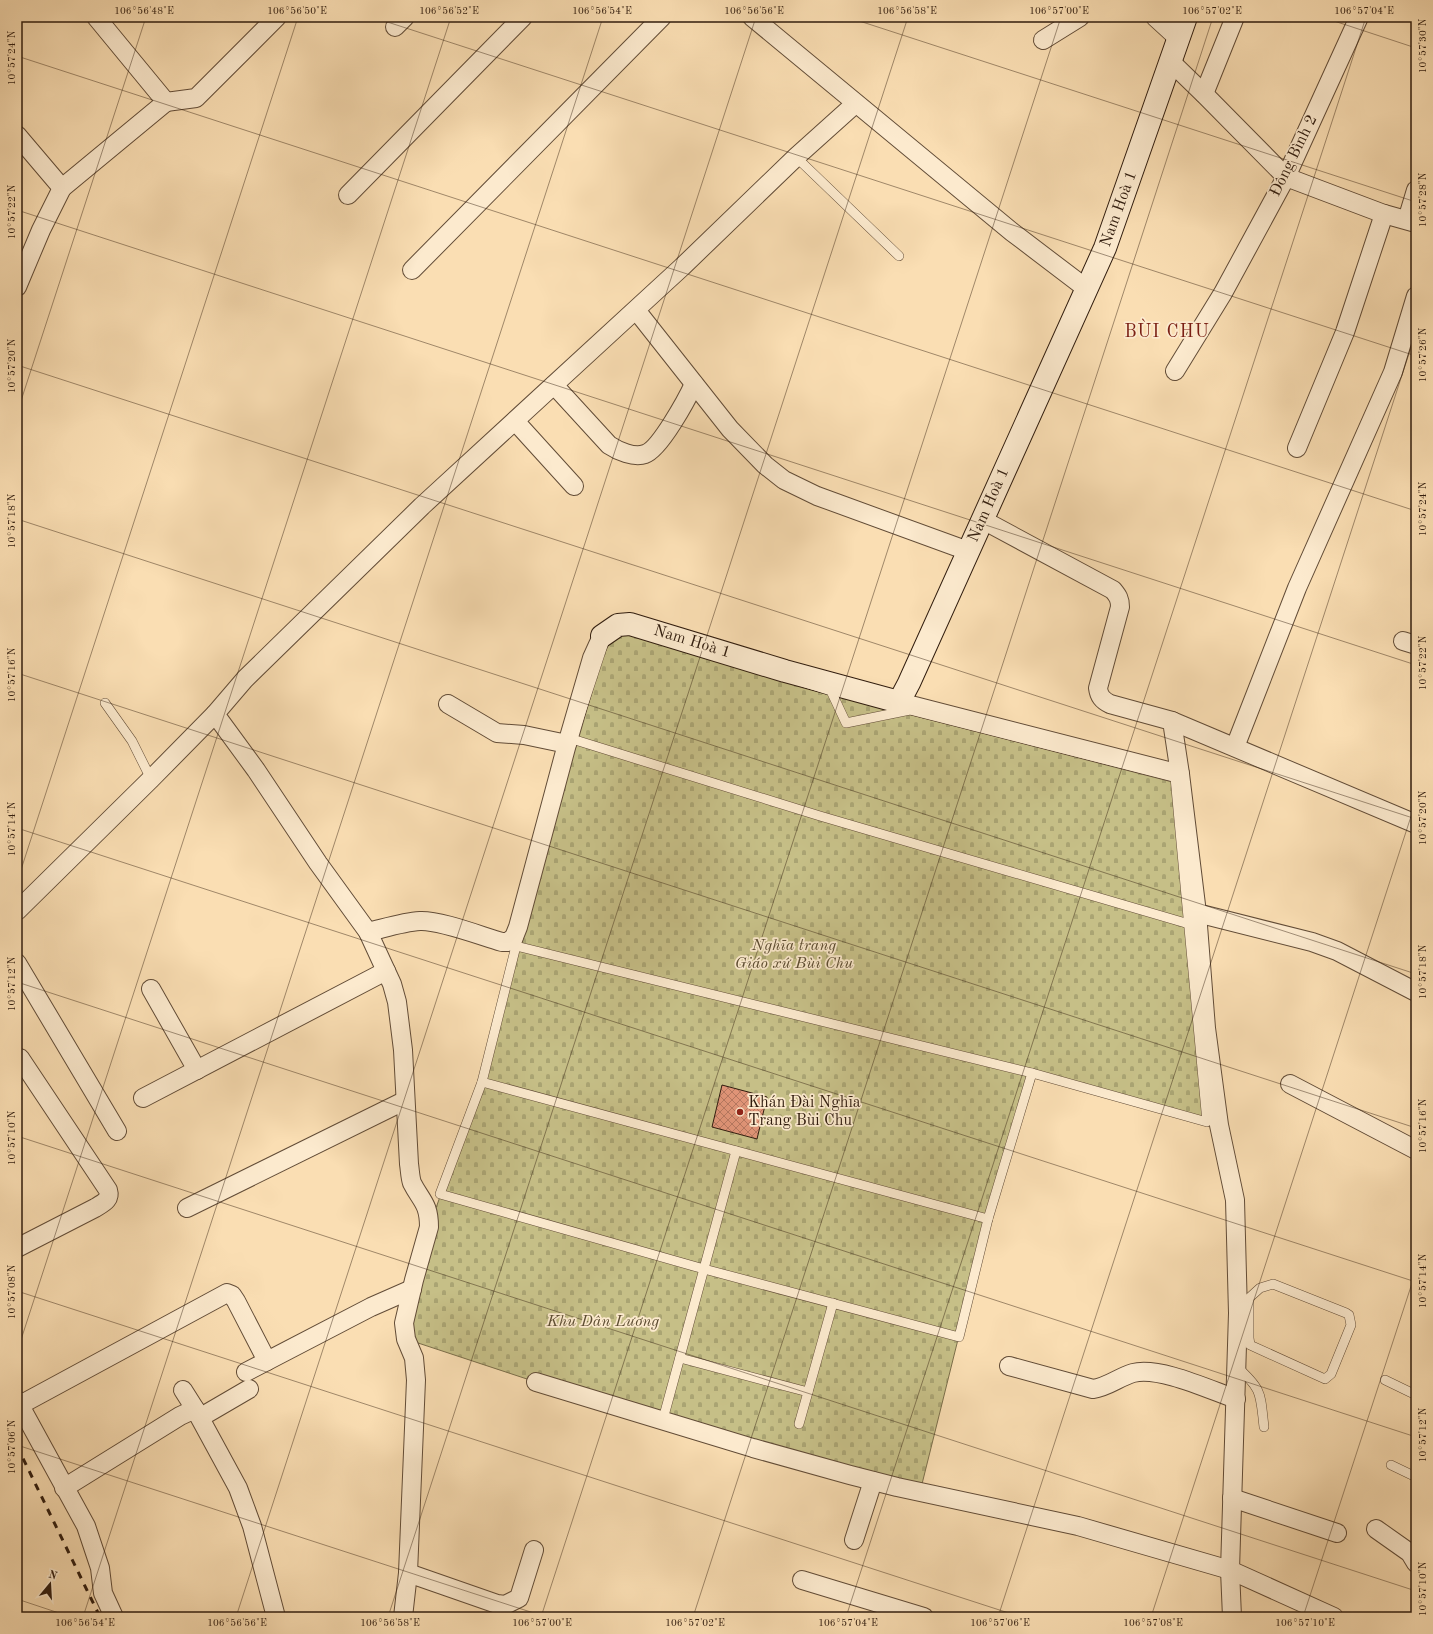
<svg xmlns="http://www.w3.org/2000/svg" width="1433" height="1634" font-family="'Old Standard TT',serif">
	<style>
		.cemetery { fill: url(#cemetery-stones); stroke: #7b6e4a }
		.building { fill: url(#building-cross-hatch); stroke: #301c0e }
		.lines { fill: none; stroke-linecap: round; stroke-linejoin: round }
		.lane-casing { stroke: #624c37; stroke-width: 10 }
		.street-casing { stroke: #624c37; stroke-width: 20 }
		.secondary-casing { stroke: #301c0e; stroke-width: 24 }
		.lane { stroke: #fceace; stroke-width: 9 }
		.street { stroke: #fceace; stroke-width: 18 }
		.secondary { stroke: #fceace; stroke-width: 22 }
		.rail { stroke: #301c0e; stroke-width: 3; stroke-dasharray: 7 7; stroke-linecap: butt }
		.ticks { fill: none; stroke: #301c0e; stroke-width: 1; stroke-opacity: 0.45 }
		.poi-dot { fill: #8f2418; stroke: #fceace; stroke-width: 1.5 }
		.labels { text-anchor: middle; dominant-baseline: central; stroke-width: 3.5; stroke-linejoin: round; paint-order: stroke }
		.street-label { font-size: 16px; fill: #301c0e; stroke: #fceace }
		.park-label { font-size: 16px; font-style: italic; fill: #5d4d32; stroke: #fceace }
		.poi-label { font-size: 16px; fill: #301c0e; stroke: #fceace; text-anchor: start }
		.quarter-label { font-size: 18px; letter-spacing: 1px; fill: #7a1f14; stroke: #fceace }
		.neatline { fill: none; stroke: #301c0e; stroke-width: 1.5 }
		.ticks-label { font-size: 10px; text-anchor: middle; fill: #301c0e }
	</style>
	<defs>
		<pattern id="cemetery-stones" width="16" height="16" patternUnits="userSpaceOnUse"><rect width="16" height="16" fill="#c6bf87"/><path d="M2 7V4a2 2 0 0 1 4 0v3zM10 15v-3a2 2 0 0 1 4 0v3z" fill="#aaa473"/></pattern>
		<pattern id="building-cross-hatch" width="8" height="8" patternUnits="userSpaceOnUse"><rect width="8" height="8" fill="#e09477"/><path d="M0 0l8 8M0 8l8-8" fill="none" stroke="#b67860"/></pattern>
	</defs>
	<rect width="100%" height="100%" fill="#fadeb3"/>
	<filter id="stains"><feTurbulence type="fractalNoise" baseFrequency=".005" numOctaves="4"/><feColorMatrix values="0 0 0 0 .2 0 0 0 0 .09 0 0 0 0 .02 0 0 0 .5 -.17"/></filter>
	<radialGradient id="worn" r=".72"><stop offset=".6" stop-color="#630" stop-opacity="0"/><stop offset="1" stop-color="#630" stop-opacity=".3"/></radialGradient>
	<path class="cemetery" d="M630 624 1180 774 1219 1125 1035 1078 988 1219 920 1492 536 1382 406 1339 429 1227 484 1076 602 636Z"/>
	<path class="building" d="M722 1085 767 1097 757 1139 712 1127Z"/>
	<g class="lines">
		<g class="lane-casing">
			<g id="lane">
				<path d="M796 157 899 256"/>
				<path d="M630 627 831 691 846 723 910 710 1175 777 1207 1122 1032 1073 516 946 572 739 605 639 613 632Z"/>
				<path d="M105 703 132 741 151 779"/>
				<path d="M572 739 820 816 1189 924"/>
				<path d="M516 946 482 1082 988 1219 1032 1073"/>
				<path d="M482 1082 440 1194 704 1269 959 1337 988 1219"/>
				<path d="M1240 1311 1249 1298 1260 1288 1273 1284 1346 1313 1349 1315 1351 1325 1331 1374 1325 1379 1250 1345 1249 1338V1298"/>
				<path d="M680 1358 808 1392 833 1303"/>
				<path d="M1236 1366C1263 1390 1260 1393 1264 1427"/>
				<path d="M1385 1380 1416 1395"/>
				<path d="M665 1412 736 1151"/>
				<path d="M799 1424 808 1392"/>
				<path d="M1391 1465 1416 1477"/>
			</g>
		</g>
		<g class="street-casing">
			<g id="street">
				<path d="M752 17 1012 232 1087 289"/>
				<path d="M1155 17 1179 39"/>
				<path d="M395 27 405 17"/>
				<path d="M1043 40 1080 17"/>
				<path d="M1171 62 1204 94 1286 177 1384 214 1345 332 1297 448"/>
				<path d="M1204 94 1235 17"/>
				<path d="M166 102 196 98 277 17"/>
				<path d="M17 135 62 188 166 102 96 17"/>
				<path d="M348 195 523 17"/>
				<path d="M1384 214 1416 223"/>
				<path d="M1407 220 1416 190"/>
				<path d="M412 270 662 17"/>
				<path d="M17 287 41 230 62 188"/>
				<path d="M636 310 730 429 765 465 784 480 817 496 968 551"/>
				<path d="M1175 371 1223 293 1286 177 1359 17"/>
				<path d="M554 385 609 445C618 451 634 458 645 454 660 449 687 399 694 384"/>
				<path d="M515 421 574 486"/>
				<path d="M983 520 1113 590C1118 596 1120 599 1120 607L1098 688C1099 696 1102 700 1110 704L1172 721 1180 774"/>
				<path d="M1403 641 1416 645"/>
				<path d="M899 702 1180 774 1197 913 1206 1028 1219 1125 1235 1200 1238 1313 1230 1570 1232 1617"/>
				<path d="M448 704 497 733 524 735 567 744"/>
				<path d="M1172 721 1416 824"/>
				<path d="M1235 747 1297 588 1393 372 1416 296"/>
				<path d="M17 911 151 779 215 714"/>
				<path d="M1197 913 1312 942 1337 951 1416 992"/>
				<path d="M368 932C385 928 403 922 420 921 440 920 481 936 502 942H508L514 937 518 927 567 744 592 658 602 636"/>
				<path d="M17 963 117 1131"/>
				<path d="M151 989 197 1070"/>
				<path d="M1290 1084 1416 1150"/>
				<path d="M143 1098 386 971"/>
				<path d="M187 1208 404 1101"/>
				<path d="M17 1248 95 1208C103 1203 111 1200 108 1190L20 1058"/>
				<path d="M1009 1366 1093 1389C1108 1387 1119 1377 1133 1373 1159 1366 1210 1390 1236 1399"/>
				<path d="M246 1372 371 1307 412 1289"/>
				<path d="M536 1382 753 1448 850 1475 897 1487 1078 1526 1230 1570 1334 1617"/>
				<path d="M183 1390 195 1409"/>
				<path d="M17 1400 86 1526 100 1568 103 1593 114 1617"/>
				<path d="M20 1405 227 1293 232 1295 236 1301 267 1361"/>
				<path d="M201 1417 249 1389"/>
				<path d="M64 1488 180 1416 195 1409 238 1488 252 1526 276 1617"/>
				<path d="M1232 1498 1337 1533"/>
				<path d="M1376 1529 1410 1553 1416 1563"/>
				<path d="M854 1540 873 1481"/>
				<path d="M408 1573 497 1604 505 1605 519 1598 534 1550"/>
				<path d="M802 1580 924 1617"/>
				<path d="M403 1617 408 1573 416 1380 414 1358 406 1339 404 1323 414 1280 429 1227C429 1203 421 1201 412 1183 410 1177 410 1170 409 1164L403 1050 397 1002 392 984 368 932 318 863 256 770 215 714 245 679 422 506 682 267 796 157 855 104"/>
			</g>
		</g>
		<g class="secondary-casing">
			<path id="secondary" d="M602 636 618 625 630 624 785 671 899 702 909 683 1105 248 1186 17"/>
		</g>
		<use href="#lane" class="lane"/>
		<use href="#street" class="street"/>
		<use href="#secondary" class="secondary"/>
		<path class="rail" d="M17 1446 100 1617"/>
	</g>
	<path class="ticks" d="M372 17 1416 356M847 17 1416 202M1322 17 1416 48M17 56 1416 511M17 210 1416 665M17 365 1416 819M17 413 146 17M17 519 1416 974M17 673 1416 1128M17 828 1416 1282M17 882 298 17M17 982 1416 1437M17 1136 1416 1591M17 1291 1021 1617M17 1352 451 17M17 1445 546 1617M17 1599 71 1617M83 1617 603 17M236 1617 756 17M388 1617 908 17M541 1617 1061 17M693 1617 1213 17M846 1617 1366 17M998 1617 1416 332M1151 1617 1416 801M1303 1617 1416 1271"/>
	<circle class="poi-dot" cx="740" cy="1112" r="4"/>
	<g class="labels">
		<g class="street-label">
			<text transform="translate(1294 156) rotate(-64)">Đông Bình 2</text>
			<text transform="translate(1119 209) rotate(-70)">Nam Hoà 1</text>
			<text transform="translate(989 505) rotate(-66)">Nam Hoà 1</text>
			<text transform="translate(692 642) rotate(17)">Nam Hoà 1</text>
		</g>
		<g class="park-label">
			<text x="794" y="946">Nghĩa trang<tspan x="794" dy="18">Giáo xứ Bùi Chu</tspan></text>
			<text x="603" y="1322">Khu Dân Lương</text>
		</g>
		<g class="poi-label">
			<text x="748" y="1103">Khán Đài Nghĩa<tspan x="748" dy="18">Trang Bùi Chu</tspan></text>
		</g>
		<g class="quarter-label">
			<text x="1167" y="332">BÙI CHU</text>
		</g>
	</g>
	<rect width="1433" height="1634" fill="none" stroke="#fadeb3" stroke-width="44"/>
	<g transform="translate(50 1584) rotate(18)" stroke="#fceace" stroke-width="3" paint-order="stroke">
	<path d="M0-3L7 15L0 10L-7 15Z" fill="#301c0e"/>
	<text y="-6" font-size="11" font-weight="bold" text-anchor="middle" fill="#301c0e">N</text>
	</g>
	<rect x="22" y="22" width="1389" height="1590" class="neatline"/>
	<g class="ticks-label">
		<text x="144" y="14">106°56'48"E</text>
		<text x="297" y="14">106°56'50"E</text>
		<text x="449" y="14">106°56'52"E</text>
		<text x="602" y="14">106°56'54"E</text>
		<text x="754" y="14">106°56'56"E</text>
		<text x="907" y="14">106°56'58"E</text>
		<text x="1059" y="14">106°57'00"E</text>
		<text x="1212" y="14">106°57'02"E</text>
		<text x="1364" y="14">106°57'04"E</text>
		<text transform="translate(1422 46) rotate(-90)" y="4">10°57'30"N</text>
		<text transform="translate(11 58) rotate(-90)" y="4">10°57'24"N</text>
		<text transform="translate(1422 200) rotate(-90)" y="4">10°57'28"N</text>
		<text transform="translate(11 212) rotate(-90)" y="4">10°57'22"N</text>
		<text transform="translate(1422 355) rotate(-90)" y="4">10°57'26"N</text>
		<text transform="translate(11 366) rotate(-90)" y="4">10°57'20"N</text>
		<text transform="translate(1422 509) rotate(-90)" y="4">10°57'24"N</text>
		<text transform="translate(11 521) rotate(-90)" y="4">10°57'18"N</text>
		<text transform="translate(1422 663) rotate(-90)" y="4">10°57'22"N</text>
		<text transform="translate(11 675) rotate(-90)" y="4">10°57'16"N</text>
		<text transform="translate(1422 818) rotate(-90)" y="4">10°57'20"N</text>
		<text transform="translate(11 829) rotate(-90)" y="4">10°57'14"N</text>
		<text transform="translate(1422 972) rotate(-90)" y="4">10°57'18"N</text>
		<text transform="translate(11 984) rotate(-90)" y="4">10°57'12"N</text>
		<text transform="translate(1422 1126) rotate(-90)" y="4">10°57'16"N</text>
		<text transform="translate(11 1138) rotate(-90)" y="4">10°57'10"N</text>
		<text transform="translate(1422 1281) rotate(-90)" y="4">10°57'14"N</text>
		<text transform="translate(11 1292) rotate(-90)" y="4">10°57'08"N</text>
		<text transform="translate(1422 1435) rotate(-90)" y="4">10°57'12"N</text>
		<text transform="translate(11 1447) rotate(-90)" y="4">10°57'06"N</text>
		<text transform="translate(1422 1589) rotate(-90)" y="4">10°57'10"N</text>
		<text x="85" y="1626">106°56'54"E</text>
		<text x="237" y="1626">106°56'56"E</text>
		<text x="390" y="1626">106°56'58"E</text>
		<text x="542" y="1626">106°57'00"E</text>
		<text x="695" y="1626">106°57'02"E</text>
		<text x="848" y="1626">106°57'04"E</text>
		<text x="1000" y="1626">106°57'06"E</text>
		<text x="1153" y="1626">106°57'08"E</text>
		<text x="1305" y="1626">106°57'10"E</text>
	</g>
	<rect width="100%" height="100%" filter="url(#stains)"/>
	<rect width="100%" height="100%" fill="url(#worn)"/>
</svg>
